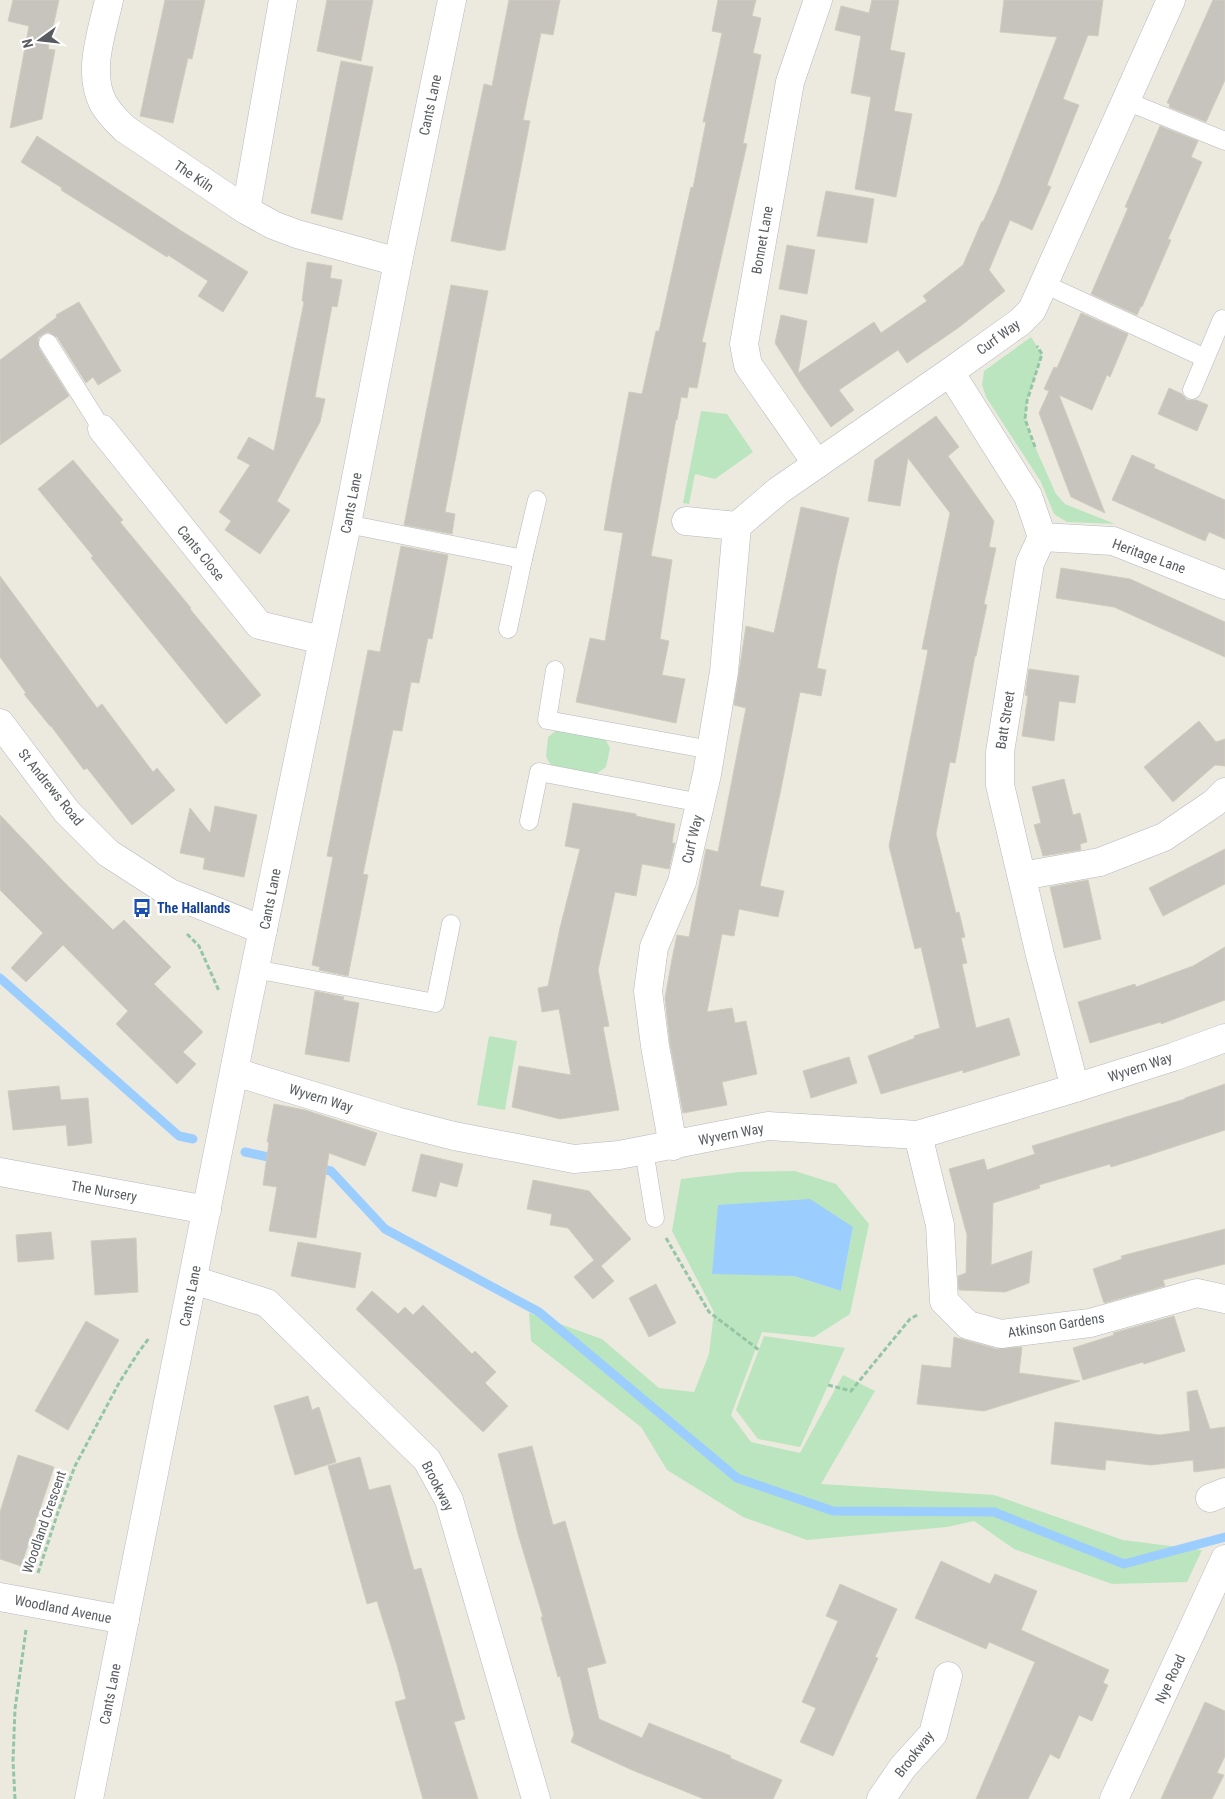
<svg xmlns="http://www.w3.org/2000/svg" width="1225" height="1799" font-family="'Roboto Condensed',sans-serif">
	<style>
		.green { fill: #bbe5be; fill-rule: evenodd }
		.water { fill: #9ccdff }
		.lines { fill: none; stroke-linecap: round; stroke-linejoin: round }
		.stream { stroke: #9ccdff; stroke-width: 9 }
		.building { fill: #c7c4bd; stroke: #d0ccbe }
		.lane-casing { stroke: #b5b7bd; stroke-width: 19 }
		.street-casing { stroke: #b5b7bd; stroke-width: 29 }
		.secondary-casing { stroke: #b8bbc2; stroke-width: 29 }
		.path { stroke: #94c6a6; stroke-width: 3; stroke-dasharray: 5 2.5; stroke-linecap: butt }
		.lane { stroke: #fff; stroke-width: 18 }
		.street { stroke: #fff; stroke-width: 28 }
		.secondary { stroke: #fff; stroke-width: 28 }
		.labels { text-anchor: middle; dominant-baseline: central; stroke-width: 5; stroke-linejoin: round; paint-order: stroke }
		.street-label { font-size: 14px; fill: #585c61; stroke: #fff }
		.transit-label { font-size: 14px; font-weight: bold; fill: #164399; stroke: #fff; text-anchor: start }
	</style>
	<rect width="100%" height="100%" fill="#eceadf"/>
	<g class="green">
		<path d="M1031 337 1042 354 1027 401 1025 419 1032 440 1056 494 1065 504 1115 524 1067 522 1054 514 1041 482 986 397 982 385 984 371Z"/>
		<path d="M701 411 727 414 753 452 715 479 695 474 689 504 683 503Z"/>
		<path d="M557 730 604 737 610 748 606 767 596 774 551 765 546 757 548 737Z"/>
		<path d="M489 1036 517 1041 505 1110 477 1105Z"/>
		<path d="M795 1171 836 1184 869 1224 850 1314 814 1337 762 1332 731 1415 751 1442 800 1453 843 1375 875 1391 821 1484 994 1495 1123 1540 1202 1550 1187 1582 1112 1584 1014 1549 974 1521 947 1527 807 1540 743 1517 667 1470 641 1427 531 1341 529 1313 602 1339 659 1388 694 1392 709 1354 714 1312 672 1231 681 1179 739 1172ZM853 1227 841 1291 794 1276Z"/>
		<path d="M764 1336 845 1348 800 1447 758 1439 736 1410Z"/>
	</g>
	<path class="water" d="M810 1199 853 1227 841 1291 794 1276 712 1274 718 1205Z"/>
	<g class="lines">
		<g class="stream">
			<path d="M0 978 179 1136 193 1139"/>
			<path d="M245 1152 277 1159"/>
			<path d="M316 1168 331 1171 385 1229 539 1312 737 1478 833 1511 994 1512 1124 1564 1225 1537"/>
		</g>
	</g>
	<g class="building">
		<path d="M13 0H59L48 49 55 50 42 119 10 128 29 26 8 21Z"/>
		<path d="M165 0H205L192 59 188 58 173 123 140 116Z"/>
		<path d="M327 0H373L361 61 317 51Z"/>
		<path d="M509 0H560L553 35 541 33 523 120 530 121 505 250H501V251L451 241 484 84 492 86Z"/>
		<path d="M718 0H756L752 16 761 18 753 53 761 55 743 143 747 144 702 342 706 343 697 388 689 387 687 398 681 397 677 420 676 419 651 556 672 560 660 639 669 641 662 675 685 679 676 723 576 702 590 638 605 641 623 533 604 530 612 483 629 392 642 394 656 331H659L691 187 693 188 706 122H703L722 33 712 31Z"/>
		<path d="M872 0H899L890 50 905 53 894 111 912 114 896 197 855 189 871 97 851 93 861 36 835 30 841 6 869 13Z"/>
		<path d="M1004 0H1103L1098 36 1088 35 1063 99 1079 105 1047 185 1051 187 1032 230 1010 220 989 270 1005 291 958 328 907 363 898 350 839 390 854 410 831 427 803 387 775 343 781 315 807 321 798 373 874 322 881 333 927 301 923 296 963 265 982 221 983 222 998 189 1057 37 1000 32Z"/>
		<path d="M1213 0H1225V80L1206 122 1169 107 1170 104 1167 103Z"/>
		<path d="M341 61 373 67 342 220 311 213Z"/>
		<path d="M1160 126 1198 141 1191 157 1202 162 1168 239 1171 240 1142 307 1141 306 1137 315 1091 294 1128 208 1125 207Z"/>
		<path d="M37 136 183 232 248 272 223 312 198 296 208 281 168 255 167 257 61 190 62 188 21 162Z"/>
		<path d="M826 191 874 199 867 243 817 236Z"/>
		<path d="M787 245 815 250 807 294 779 289Z"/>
		<path d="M307 262 332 266 330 278 342 280 337 307 332 306 315 397 325 399 320 422 277 501 290 510 260 554 225 530 231 521 219 512 250 465 237 458 249 437 274 451 304 302 302 301Z"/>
		<path d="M451 285 488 291 445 512 455 514 452 534 404 525Z"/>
		<path d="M79 302 121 371 98 385 93 377 86 383 57 337 48 332 43 334 38 338 39 348 69 396 0 445V360L57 317 56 315Z"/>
		<path d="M1081 313 1128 334 1110 377 1107 375 1092 410 1059 395 1105 513 1071 497 1039 413 1049 391 1044 389 1054 367 1057 368Z"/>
		<path d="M1169 388 1182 394 1187 400H1196L1208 405 1197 431 1158 414Z"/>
		<path d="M936 416 959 447 948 456 994 521 989 547 996 548 984 604 987 605 976 656H975L955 763 950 762 936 834 956 913 959 912 965 937 961 938 967 963 962 964 976 1028 1009 1018 1020 1055 963 1073V1070L881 1094 868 1056 915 1038 914 1036 940 1028 921 947 915 949 889 846 928 650 922 649 950 513 908 458 900 506 868 501 875 460Z"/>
		<path d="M1132 455 1155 465 1154 468 1225 500V539L1209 532 1205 541 1112 500Z"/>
		<path d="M73 460 123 520 120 522 191 608 190 609 261 695 226 724 91 558 93 556 38 489Z"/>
		<path d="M801 507 849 518 838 564 817 668 826 670 821 696 800 692 781 789 760 886 784 891 778 917 739 909 734 936 722 934 707 1012 732 1008 735 1023 746 1021 757 1074 722 1082 727 1105 683 1113 670 1044 665 998 672 959 677 935 689 937 706 849 718 852 746 708 734 705 746 626 774 633Z"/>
		<path d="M401 546 448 555 432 639 428 638 419 683 411 682 402 731 393 730 363 874 368 875 348 976 319 970 320 967 312 965 333 857 327 856 368 650 380 652Z"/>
		<path d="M1061 568 1130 579 1225 622V657L1114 607 1056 598Z"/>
		<path d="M0 576 97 708 102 704 153 772 157 768 175 790 132 825 87 768 84 770 51 726H50L24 694 26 693 0 657Z"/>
		<path d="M1029 669 1079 676 1075 703 1059 701 1054 741 1022 736 1028 696 1025 695Z"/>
		<path d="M1199 721 1216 742 1225 739V766L1215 765 1173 802 1144 767Z"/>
		<path d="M1064 779 1073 815 1080 813 1087 842 1080 844 1081 850 1043 856 1034 825 1041 823 1032 787Z"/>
		<path d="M573 803 636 814V816L675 824 672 843H675L669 869 642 864 636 896 615 892 605 938 598 970 609 1026 603 1027 619 1110 560 1119 512 1107 519 1066 571 1075 559 1009 542 1012 538 988 548 986 560 928 580 849 565 846Z"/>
		<path d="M215 806 257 815 244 877 203 869 205 858 180 853 190 808 210 833Z"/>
		<path d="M0 815 64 882 113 930 124 920 171 967 154 984 203 1032 183 1052 196 1064 177 1084 116 1024 128 1011 63 945 26 982 11 968 43 933 0 890Z"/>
		<path d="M1225 849V884L1163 916 1149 888Z"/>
		<path d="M1088 880 1101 939 1064 948 1050 887Z"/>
		<path d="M1225 947V1000L1161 1024V1022L1090 1043 1078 1002 1135 984 1136 987 1193 966Z"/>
		<path d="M315 991 344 997 343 1000 359 1003 349 1062 305 1054Z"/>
		<path d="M849 1057 857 1083 811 1098 803 1071Z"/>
		<path d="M1225 1084V1130L1140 1158 1111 1167 1110 1164 1039 1185 1040 1188 993 1203 991 1265 1032 1251 1029 1283 1005 1292 959 1290 958 1276 966 1273 967 1235 949 1169 984 1159 987 1170 1035 1154 1032 1146 1185 1099V1098Z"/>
		<path d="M59 1086 61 1100 88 1098 92 1143 68 1146 66 1125 13 1130 8 1091Z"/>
		<path d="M274 1104 305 1110 377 1133 365 1166 329 1153 316 1238 269 1231 277 1187 263 1185 269 1142H267Z"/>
		<path d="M421 1154 463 1164 457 1187 440 1182 436 1197 412 1191Z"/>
		<path d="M533 1180 589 1191 631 1239 601 1266 614 1281 593 1299 574 1277 594 1260 568 1228 550 1225 552 1214 527 1209Z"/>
		<path d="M1225 1229V1264L1163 1280 1165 1286 1104 1303 1093 1269 1122 1259 1121 1256Z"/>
		<path d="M51 1232 54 1259 18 1262 16 1235Z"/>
		<path d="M136 1238 138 1292 95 1295 91 1241Z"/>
		<path d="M298 1242 361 1253 355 1288 291 1276Z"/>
		<path d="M656 1284 676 1323 649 1337 629 1298Z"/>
		<path d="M372 1291 398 1314 405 1307 413 1315 423 1305 472 1354 475 1351 496 1372 485 1383 508 1406 483 1432 356 1309Z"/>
		<path d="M1174 1316 1185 1351 1144 1364 1143 1362 1083 1380 1073 1348 1114 1335 1113 1333Z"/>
		<path d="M86 1321 119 1340 68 1430 35 1411Z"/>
		<path d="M954 1337 997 1349 1022 1347 1019 1373 1080 1381 984 1411 917 1404 922 1365 951 1368Z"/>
		<path d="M1197 1390 1210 1429 1225 1427V1468L1194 1472 1193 1460 1151 1465 1106 1460 1105 1470 1051 1464 1055 1422 1160 1435 1190 1431 1187 1392Z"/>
		<path d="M308 1396 312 1410 319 1407 336 1462 295 1475 274 1406Z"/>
		<path d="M532 1446 553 1525 565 1521 606 1663 587 1668 599 1719 642 1738 649 1723 731 1756 730 1758 782 1780 773 1799H704L632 1770 571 1742 574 1734 560 1676 558 1677 541 1617H543L518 1534 498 1454Z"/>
		<path d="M18 1455 54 1467 21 1566 0 1559V1512Z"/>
		<path d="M360 1457 369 1490 390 1485 414 1570 421 1568 465 1719 454 1722 478 1799H423L395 1702 406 1699 397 1665 377 1601 367 1604 328 1466Z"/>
		<path d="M941 1561 990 1584 995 1574 1037 1591 1021 1630 1109 1670 1103 1683 1108 1685 1092 1721 1079 1715 1059 1759 1050 1754 1028 1799H976L1035 1662 989 1642 986 1649 915 1618Z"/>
		<path d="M840 1584 897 1609 875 1657 878 1658 833 1756 800 1742 816 1708 802 1702 838 1621 826 1616Z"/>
		<path d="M1205 1702 1225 1711V1756L1217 1773 1224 1775 1212 1799H1161Z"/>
	</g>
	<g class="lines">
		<g class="lane-casing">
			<g id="lane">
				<path d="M1126 101 1225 141"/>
				<path d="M1044 284 1205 358"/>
				<path d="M48 343 102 429"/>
				<path d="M1192 390 1222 319"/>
				<path d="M347 524 523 559 537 500"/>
				<path d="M508 629 523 559"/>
				<path d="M555 670 547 720 711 750"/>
				<path d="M529 821 539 772 701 803"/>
				<path d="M255 969 435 1003 451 924"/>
				<path d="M644 1150 655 1218"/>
			</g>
		</g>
		<g class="street-casing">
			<g id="street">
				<path d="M109 0C102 32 87 72 103 103 109 114 117 121 125 129L246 210 273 225 297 234 398 262"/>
				<path d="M246 210 283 0"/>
				<path d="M950 372 1028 496 1042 537 1030 563 1000 752V785L1040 955 1075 1088"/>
				<path d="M102 429 259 625 322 640"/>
				<path d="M817 464 748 365 744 344 790 82 818 0"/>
				<path d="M686 521 737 526"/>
				<path d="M1042 537 1113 541 1225 585"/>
				<path d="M0 723 67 812 108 853 170 893 263 930"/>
				<path d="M1022 876 1100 862 1164 837 1214 803 1225 792"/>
				<path d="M235 1072 396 1121 454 1136 574 1159 619 1155 768 1126 918 1135 1075 1088 1173 1057 1225 1038"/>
				<path d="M918 1135 940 1225 944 1301 968 1325 1001 1334 1090 1323 1197 1293 1225 1299"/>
				<path d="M673 1146 655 1046 648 991 654 947 682 882 707 774 724 672 737 526 778 491 950 372 1020 322 1032 310 1171 0"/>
				<path d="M0 1172 207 1210"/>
				<path d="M193 1280 267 1303 427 1460 449 1500 536 1799"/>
				<path d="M1210 1498 1225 1492"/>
				<path d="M0 1597 125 1620"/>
				<path d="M881 1799 903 1767 933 1734 948 1676"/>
				<path d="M1114 1799 1225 1559"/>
			</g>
		</g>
		<g class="secondary-casing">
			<path id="secondary" d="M89 1799 245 1016 347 524 398 262 452 0"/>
		</g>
		<g class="path">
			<path d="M1035 447 1025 419 1027 401 1042 354 1037 346"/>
			<path d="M187 934 199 946 219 991"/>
			<path d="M666 1238 709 1312 759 1350"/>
			<path d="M828 1385 851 1391 910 1319 919 1314"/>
			<path d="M38 1573 58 1512 75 1466 119 1383 138 1353 149 1338"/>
			<path d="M15 1799 13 1761 15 1709 26 1630"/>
		</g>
		<use href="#lane" class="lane"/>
		<use href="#street" class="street"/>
		<use href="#secondary" class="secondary"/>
	</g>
	<defs>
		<g id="bus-bare" transform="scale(1.5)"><path d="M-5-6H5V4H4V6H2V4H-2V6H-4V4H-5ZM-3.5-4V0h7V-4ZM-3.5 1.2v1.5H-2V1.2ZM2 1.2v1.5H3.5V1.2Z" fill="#1a4fb4" stroke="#fff" stroke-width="2.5" paint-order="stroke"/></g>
	</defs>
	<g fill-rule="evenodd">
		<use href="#bus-bare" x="142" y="908"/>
	</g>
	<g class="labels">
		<g class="street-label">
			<text transform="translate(430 105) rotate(-78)">Cants Lane</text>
			<text transform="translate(194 176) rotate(34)">The Kiln</text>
			<text transform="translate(762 240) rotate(-80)">Bonnet Lane</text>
			<text transform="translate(998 337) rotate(-36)">Curf Way</text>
			<text transform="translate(351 503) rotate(-79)">Cants Lane</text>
			<text transform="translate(201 553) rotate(51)">Cants Close</text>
			<text transform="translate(1149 556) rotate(20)">Heritage Lane</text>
			<text transform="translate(1005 720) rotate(-81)">Batt Street</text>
			<text transform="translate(51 787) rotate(51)">St Andrews Road</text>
			<text transform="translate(692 839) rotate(-77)">Curf Way</text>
			<text transform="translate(270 899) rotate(-79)">Cants Lane</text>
			<text transform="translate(1140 1067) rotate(-18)">Wyvern Way</text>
			<text transform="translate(321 1098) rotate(17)">Wyvern Way</text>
			<text transform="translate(731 1134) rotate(-11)">Wyvern Way</text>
			<text transform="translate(104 1191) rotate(10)">The Nursery</text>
			<text transform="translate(190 1296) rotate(-79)">Cants Lane</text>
			<text transform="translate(1056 1325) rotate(-9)">Atkinson Gardens</text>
			<text transform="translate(438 1486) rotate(63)">Brookway</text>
			<text transform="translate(44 1522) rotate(-71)">Woodland Crescent</text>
			<text transform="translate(63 1609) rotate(11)">Woodland Avenue</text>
			<text transform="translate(1170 1679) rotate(-65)">Nye Road</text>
			<text transform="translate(110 1694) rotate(-79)">Cants Lane</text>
			<text transform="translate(914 1754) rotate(-52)">Brookway</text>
		</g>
		<g class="transit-label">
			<text x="157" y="908">The Hallands</text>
		</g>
	</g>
	<g transform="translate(40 40) rotate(255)" stroke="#ffffff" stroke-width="4" paint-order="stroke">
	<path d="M0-4L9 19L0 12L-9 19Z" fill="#585c61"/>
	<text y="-8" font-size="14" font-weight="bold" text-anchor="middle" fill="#585c61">N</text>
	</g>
</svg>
